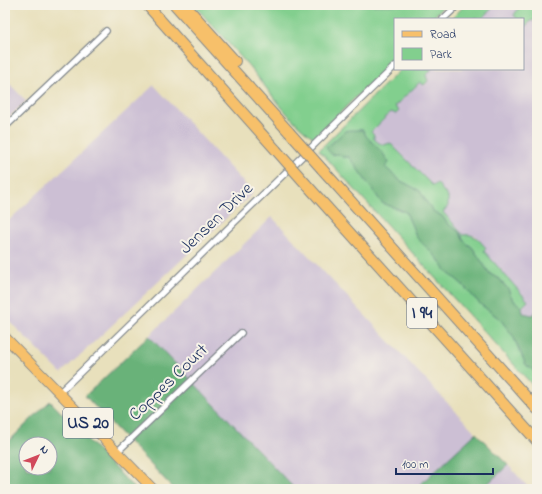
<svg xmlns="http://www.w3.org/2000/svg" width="542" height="494" font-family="'Indie Flower',sans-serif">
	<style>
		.industrial { fill: #ccbfd4 }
		.green { fill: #82cf8e; stroke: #4e7f76 }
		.forest { fill: #69b279; stroke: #42706c; fill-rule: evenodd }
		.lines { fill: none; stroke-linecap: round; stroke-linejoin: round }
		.minor-casing { stroke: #82888d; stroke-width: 8 }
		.primary-casing { stroke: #82888d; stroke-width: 11 }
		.motorway-casing { stroke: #82888d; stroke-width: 12 }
		.minor { stroke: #fff; stroke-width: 5.5 }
		.primary { stroke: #f7c06b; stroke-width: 9 }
		.motorway { stroke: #f7c06b; stroke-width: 10 }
		.motorway-bridge-casing { stroke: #82888d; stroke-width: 12; stroke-linecap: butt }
		.motorway-bridge { stroke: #f7c06b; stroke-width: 10 }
		.labels { text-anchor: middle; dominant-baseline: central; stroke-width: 4; stroke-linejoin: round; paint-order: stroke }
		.shield { fill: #f7f3e8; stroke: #5d6a87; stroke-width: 1 }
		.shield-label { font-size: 17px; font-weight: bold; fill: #1b2f5e }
		.street-label { font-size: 18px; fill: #1b2f5e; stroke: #f7f3e8 }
	</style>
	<rect width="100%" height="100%" fill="#f7f3e8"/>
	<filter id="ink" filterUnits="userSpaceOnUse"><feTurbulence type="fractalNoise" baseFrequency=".025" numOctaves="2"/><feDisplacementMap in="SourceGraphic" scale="8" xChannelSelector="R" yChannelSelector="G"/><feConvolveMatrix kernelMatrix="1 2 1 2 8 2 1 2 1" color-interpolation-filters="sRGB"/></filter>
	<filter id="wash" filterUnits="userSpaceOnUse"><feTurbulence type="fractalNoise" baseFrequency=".012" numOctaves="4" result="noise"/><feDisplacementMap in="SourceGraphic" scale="16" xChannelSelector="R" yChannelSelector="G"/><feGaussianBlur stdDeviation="0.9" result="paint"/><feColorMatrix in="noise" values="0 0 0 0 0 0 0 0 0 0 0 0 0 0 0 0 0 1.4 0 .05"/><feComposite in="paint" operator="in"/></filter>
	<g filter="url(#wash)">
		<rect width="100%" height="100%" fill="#e8e0bc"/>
		<g class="industrial">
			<path d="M496 5H518V9L514 15 517 19H485L484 16Z"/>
			<path d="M532 20 537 23V311L532 315 523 313 522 307 528 301 484 251 486 248 476 236 467 234 463 235 443 212 438 184 433 186 390 143 384 145 379 143 374 139 371 132 391 111 396 114 399 111 395 106 420 82 425 85 428 81 426 75 432 69H523V26L525 27Z"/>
			<path d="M5 79 26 101 5 121Z"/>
			<path d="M154 85 253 193 61 373 5 317V224Z"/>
			<path d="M272 217 476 433 415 489H291L293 487 149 336Z"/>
			<path d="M508 465 530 489H482Z"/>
		</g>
		<g class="green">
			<path d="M194 5H444L432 19H395V59L314 138C288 120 268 89 248 65 230 45 212 25 194 5Z"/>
			<path d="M465 5H496L484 16 485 19H451Z"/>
			<path d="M518 5H537V23L532 20 525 27 523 26V19H517L514 15 518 9Z"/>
			<path d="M401 69H432L426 75 428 81 424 85 420 82 395 106 399 111 396 114 391 112 371 132 374 135V139L379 143 384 145 390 143 433 186 437 183 448 197V206L443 212 463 235C475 233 479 240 486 248L484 251 528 301 522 307 513 300 508 289 499 279 490 274 472 247 466 243 459 232 448 224 442 216 434 212 425 200 420 191 401 181 384 167 389 163 366 136 363 130 345 131 339 137V154L342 157H349L382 203 406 212 417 238 438 259 447 272 461 283 480 304 500 319 513 336 526 365 537 373V390L319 150Z"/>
		</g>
		<g class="forest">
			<path d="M349 130H363L366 136 383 153 389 163 385 167 401 181 420 191 425 200 434 212 442 216 448 224 459 232 466 243 472 247 490 274 499 279 508 289 513 300 522 307 523 313 532 315 537 311V373L526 365 513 336 500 319 480 304 461 283 447 272 438 259 417 238 406 212 382 203 349 157H342L339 154 332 155 326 148 345 131Z"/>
			<path d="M149 336 293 487 291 489H174L85 396Z"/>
			<path d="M50 401 135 489H5V445ZM26 444H50V468H26Z"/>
			<path d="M476 433 508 465 482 489H415Z"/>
		</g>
	</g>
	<g filter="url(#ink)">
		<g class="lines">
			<g class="minor-casing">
				<g id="minor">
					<path d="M443 19 458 5"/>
					<path d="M5 127 106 31"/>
					<path d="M59 393 395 66"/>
					<path d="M117 452 241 333"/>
				</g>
			</g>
			<g class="primary-casing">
				<path id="primary" d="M5 337 153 489"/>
			</g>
			<g class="motorway-casing">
				<g id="motorway">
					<path d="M147 5 276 150"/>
					<path d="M175 5 289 132"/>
					<path d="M185 5 235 61"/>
					<path d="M322 169 537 409"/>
					<path d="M306 184 537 441"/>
				</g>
			</g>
			<use href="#minor" class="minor"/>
			<use href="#primary" class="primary"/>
			<use href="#motorway" class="motorway"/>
			<g class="motorway-bridge-casing">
				<g id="motorway-bridge">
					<path d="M289 132 322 169"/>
					<path d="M276 150 306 184"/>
				</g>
			</g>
			<use href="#motorway-bridge" class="motorway-bridge"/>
		</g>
	</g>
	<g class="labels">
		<g class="shield">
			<rect x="407" y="298" width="30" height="30" rx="3"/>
			<rect x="63" y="408" width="50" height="30" rx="3"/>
		</g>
		<g class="shield-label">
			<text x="422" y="313">I 94</text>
			<text x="88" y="423">US 20</text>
		</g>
		<g class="street-label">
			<text transform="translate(217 219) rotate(-44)">Jensen Drive</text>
			<text transform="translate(169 383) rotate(-44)">Coppes Court</text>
		</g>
	</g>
	<rect width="542" height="494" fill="none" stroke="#f7f3e8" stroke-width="20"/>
	<rect x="394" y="18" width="130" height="52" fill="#f7f3e8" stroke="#9fa5b1"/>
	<rect x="402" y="31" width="20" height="6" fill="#f7c06b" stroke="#9fa5b1"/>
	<text x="430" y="38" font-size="12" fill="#1b2f5e">Road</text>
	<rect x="402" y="48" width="20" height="12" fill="#82cf8e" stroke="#9fa5b1"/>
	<text x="430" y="58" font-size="12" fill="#1b2f5e">Park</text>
	<g transform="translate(38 456) rotate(47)"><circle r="19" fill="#f7f3e8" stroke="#9fa5b1"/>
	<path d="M0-3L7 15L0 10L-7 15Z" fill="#d1495b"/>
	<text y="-6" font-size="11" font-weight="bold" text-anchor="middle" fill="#1b2f5e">N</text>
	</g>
	<path d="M396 468v6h97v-6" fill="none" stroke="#1b2f5e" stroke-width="2"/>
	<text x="402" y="468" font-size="12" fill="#1b2f5e" stroke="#f7f3e8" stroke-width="3" paint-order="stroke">100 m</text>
</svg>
